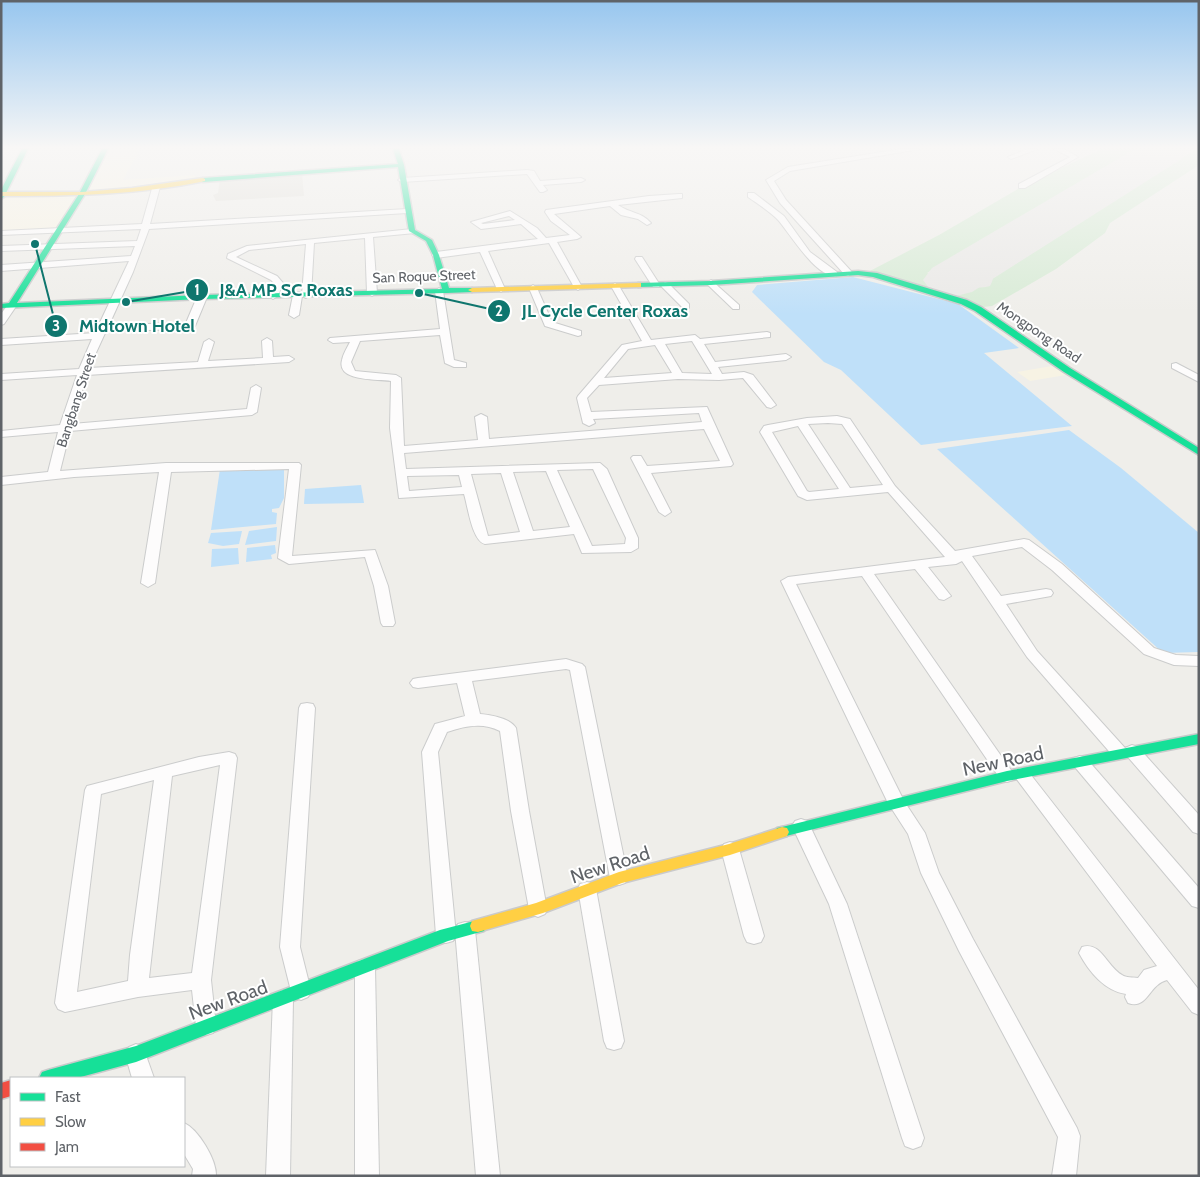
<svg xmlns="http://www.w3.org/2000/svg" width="1200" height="1177" font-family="Cabin,sans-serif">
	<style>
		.commercial { fill: #f7f3e4 }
		.education { fill: #e2e0da }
		.green { fill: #d8ebd6 }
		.water { fill: #bfe0f9 }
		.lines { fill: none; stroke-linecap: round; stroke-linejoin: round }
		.taxiway { fill: #eae9e7; fill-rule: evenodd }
		.runway { fill: #eae9e7; fill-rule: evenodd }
		.street-casing { stroke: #cbcccc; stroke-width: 2 }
		.fast-casing { stroke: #cacacb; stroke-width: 3 }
		.slow-casing { stroke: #cacacb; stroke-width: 3 }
		.jam-casing { stroke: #cacacb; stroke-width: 3 }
		.street { fill: #fdfcfc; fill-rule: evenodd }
		.fast { fill: #16e098; fill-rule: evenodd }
		.slow { fill: #ffcf43; fill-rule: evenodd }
		.jam { fill: #f24e42; fill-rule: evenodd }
		.labels { text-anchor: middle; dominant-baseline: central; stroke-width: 4; stroke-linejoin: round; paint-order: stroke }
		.far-street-label { font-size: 14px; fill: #5f6368; stroke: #fff }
		.near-street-label { font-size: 19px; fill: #5f6368; stroke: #fff }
		.leader { fill: none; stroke: #0f766e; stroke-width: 2 }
		.callout-dot { fill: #0f766e; stroke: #fff; stroke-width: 2 }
		.mark-label { font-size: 15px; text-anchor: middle; font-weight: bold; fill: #fff }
		.callout-label { font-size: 18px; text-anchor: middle; font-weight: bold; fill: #0f766e; stroke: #fff; stroke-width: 4; stroke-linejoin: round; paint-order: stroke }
	</style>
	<rect width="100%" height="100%" fill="#efeeea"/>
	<g class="commercial">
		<path d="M109 149H140L123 180 195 175V180L132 189 85 191Z"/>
		<path d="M1 195 78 196 57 231 1 233Z"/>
		<path d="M1052 366 1066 375 1030 381 1017 372Z"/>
	</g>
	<path class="education" d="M302 174 304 196 216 201 213 195 218 193 220 179Z"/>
	<path class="green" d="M1102 149H1138L927 273 979 287 1196 149H1199V165L1110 223 1105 233 1056 269 992 306 983 307 868 272 939 235 1023 186Z"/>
	<g class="water">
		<path d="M853 277 958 304 1019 348 984 353 1072 426 921 445 841 370 824 362 752 292 757 285Z"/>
		<path d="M1069 430 1121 468 1199 533V652L1163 653 937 449Z"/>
		<path d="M220 469 284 470V498L279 508 272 509V512L277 513 276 524 211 530Z"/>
		<path d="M361 485 364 503 304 504 305 489Z"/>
		<path d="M277 527 276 541 245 545 249 531Z"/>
		<path d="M242 531 239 544 223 546 208 543 211 533Z"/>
		<path d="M275 545 276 553 271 555 272 559 246 562 247 548Z"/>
		<path d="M238 548 239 564 211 567 212 549Z"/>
	</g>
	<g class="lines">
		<path class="taxiway" d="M983 254 991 256C996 264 995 278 990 286 975 290 953 287 944 273L948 262 956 260 964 262 967 270 971 272 972 261 975 256Z"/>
		<path class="runway" d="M1135 149H1189L1183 158 972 292 952 297 932 292 923 280 932 268Z"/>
		<g class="street-casing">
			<g id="street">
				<path d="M901 149H920L790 171 774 181 786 200 851 271 852 273 848 276 845 275 780 203 766 180 788 167Z"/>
				<path d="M1027 149H1038L1011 159 1008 157Z"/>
				<path d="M1054 149H1064L1078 157 1025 188H1019V184L1070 157Z"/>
				<path d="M527 170 534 171 540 181 581 178 585 180 581 182 543 185 547 190 543 192H540L527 174 402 182 398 180 402 178Z"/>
				<path d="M153 185 160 187 150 224 407 209 411 211 407 213 149 229 133 272 109 325 186 323 197 297 199 295H205L207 297 195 326 190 329 106 331 89 368 198 362 204 342 209 339 214 342 208 361 263 358 262 341 267 338 272 341 273 357 289 356 294 359 289 362 87 375 72 424 247 409 251 388 256 385 261 388 257 412 252 415 70 431 60 471 166 463H299L301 465 292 556 375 550 388 586 395 623 393 626H383L381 623 374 586 365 557 289 564 278 558 289 469 171 472 155 583 148 587 141 583 159 472 74 477 1 485V477L48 472 58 432 1 437V431L60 425 77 375 1 380V374L79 369 92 339 1 345V339L95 333 129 261 1 271V265L131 256 135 246 1 251V246L137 241 141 229 1 235V231L142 224Z"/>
				<path d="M748 193H754L784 216 810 252 837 272V276C817 279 790 234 779 221 771 212 758 204 748 197Z"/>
				<path d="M679 194H682V198L618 205C629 213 642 212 651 223L647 225 638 219 621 215 610 206 554 214 581 237 577 239 557 242 582 287 578 290 574 287 549 243 488 251 505 289 501 292 497 289 480 252 436 258 432 255 436 252 538 239 521 224 481 229 471 222 510 211 537 228 546 238 570 235 551 221 545 212 546 210 649 196ZM509 216 515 220 483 224 481 223Z"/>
				<path d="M412 229 416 231 415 233 373 237 377 293 372 296 367 293 365 238 314 243 311 295 306 298 302 296 299 315 294 318 289 315 293 295 298 292 302 294 306 244 249 250 236 257 277 276 283 283 278 296 273 299 268 296 274 283 271 280 227 258 228 254 247 246Z"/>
				<path d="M636 257H642L660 285 659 287H653L635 259Z"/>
				<path d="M711 280 739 305V309H733L708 285 707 283Z"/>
				<path d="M665 282 668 283 689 304V308H683L662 287 661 285Z"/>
				<path d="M615 283 619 286 651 340 695 335 700 339 767 332 770 333V337L704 344 715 362 786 354 791 357 786 360 718 367 722 374 744 372 753 375 776 405 771 408 767 407 743 378 719 380 678 379 599 385 587 398 591 412 707 407 733 464 731 466 651 473 671 512 665 516 659 512 631 458 633 456H641L647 466 720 461 704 429 404 453 406 469 600 463 607 469 638 538V548L631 552 582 553 574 534 485 544C472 541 468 507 464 494L399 498 390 428 391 381C377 379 336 382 342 360 343 354 347 348 350 342L333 343 328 340 330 338 440 329 435 291 439 288 443 291 454 360 466 363V367H454L445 363 440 335 360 341 351 362 355 371 396 375 401 378 404 446 478 440 475 417 481 414 487 417 489 439 702 422 699 413 593 419 595 423 589 426 583 423 577 398 578 396 622 345 642 341 611 286ZM692 341 712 374 682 373 665 344ZM655 345 672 373 604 378 628 349ZM593 469 626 538 625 544 592 546 557 470ZM546 471 570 527 533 531 513 472ZM501 473 520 532 488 536 471 474ZM459 475 462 487 409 491 407 476Z"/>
				<path d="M533 285 537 288 552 322 581 331V335L578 336 545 326 529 288Z"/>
				<path d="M12 302 17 305 4 324 1 325V314L9 303Z"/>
				<path d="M1176 363 1199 375V382L1172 368V364Z"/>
				<path d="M837 416 850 419 895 486 955 551 1024 539 1029 540 1062 564 1154 648 1176 655 1199 656V666L1174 665 1144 654 1052 570 1022 547 972 556 1001 596 1046 589 1051 590 1053 593 1051 596 1006 604 1037 651 1125 748 1132 745 1138 747 1199 815V834L1193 832 1127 756 1120 759 1114 757 1027 657 962 561 956 564 928 567 951 596 944 600 939 599 915 569 874 574 1013 773 1015 770 1021 768 1027 770 1199 990V1015L1192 1012 1167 980C1148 985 1148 1010 1128 1003L1125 997 1126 994C1105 991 1089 972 1079 953L1082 947C1101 941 1107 967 1122 975 1126 978 1133 977 1138 978L1144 970 1157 966 1015 777 1013 780 1007 782 1001 780 862 576 796 584 904 801 925 833 939 873 973 939 1077 1128 1080 1136 1076 1176H1052L1058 1137 959 951 921 873 908 834 888 803 781 581 788 577 945 557 888 492 807 500 798 496 760 432 764 426 768 425 807 418ZM828 423 842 424 883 485 850 488 808 424ZM798 426 839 489 809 492 807 491 772 432Z"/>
				<path d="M566 659 582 664 585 667 628 878 625 883 619 885 613 883 610 878 570 670 566 669 472 681 480 714C491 715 510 718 516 728L529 811 547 909 545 914 538 917 531 914 529 909 511 811 500 731C482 722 466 726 447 732L438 752 456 935 453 941 446 943 439 941 436 935 422 752 435 724 465 716 457 683 418 688 413 687 410 683 413 679 418 678Z"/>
				<path d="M307 703 313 704 315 708 300 947 311 991 308 997 301 1000 294 997 291 991 280 947 299 708 301 704Z"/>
				<path d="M229 752 235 754 237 758 211 980 216 1026 213 1033 206 1035 199 1033 196 1026 192 990 138 997 65 1012 58 1009 55 1003 85 790 87 786 199 757ZM220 765 192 973 149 978 172 776ZM154 780 130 955 128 981 77 992 101 794Z"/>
				<path d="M1080 756 1086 758 1199 888V908L1192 906 1074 766 1072 762 1074 758Z"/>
				<path d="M801 819 807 821 810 826 847 904 924 1138 921 1146 913 1149 905 1146 902 1138 829 904 792 826 795 821Z"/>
				<path d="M730 842 736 844 739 849 764 936 761 942 754 944 747 942 744 936 721 849 724 844Z"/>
				<path d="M587 882 594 884 596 889 624 1041 621 1048 614 1050 607 1048 604 1041 578 889 580 884Z"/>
				<path d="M465 922 472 924 475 930 500 1176H476L455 930 458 924Z"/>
				<path d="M365 959 372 961 375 967 379 1176H355V967L358 961Z"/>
				<path d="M283 990 290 993 293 999 290 1176H266L273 999 276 993Z"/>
				<path d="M136 1044 143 1047 154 1078H132L125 1054 129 1047Z"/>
				<path d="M184 1123C198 1129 217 1160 216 1176H192L193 1169 184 1154Z"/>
			</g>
		</g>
		<g class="fast-casing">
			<g id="fast">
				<path d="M22 149H28L4 197 1 199V190Z"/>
				<path d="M102 149H108L85 194 17 303 202 295 442 289 433 255 426 241 409 231 398 167 203 182 200 180 203 178 398 164 393 149H399L404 165 415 230 432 240 439 255 449 288H472L476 290 472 292 446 293 202 299 1 308V304L9 303 79 194Z"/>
				<path d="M858 271 877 273 967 300 981 307 1070 368 1199 448V455L1064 372 975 311 961 304 873 277 858 275 711 285 638 287 634 285 638 283 711 281Z"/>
				<path d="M1199 734V744L1007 781 782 837 777 836 775 832 777 828 782 827 1007 771Z"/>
				<path d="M478 920 484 921 486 926 484 931 448 941 136 1062 77 1078H39L42 1072 48 1070 136 1046 440 930Z"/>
			</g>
		</g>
		<g class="slow-casing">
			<g id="slow">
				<path d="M203 178 205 179V181C138 195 70 196 1 196V192H82L132 188Z"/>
				<path d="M638 283H641V287L472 292 468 290 472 288Z"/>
				<path d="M782 827 787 828 789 832 787 836 730 855 622 883 543 913 478 932 472 931 470 926 472 921 536 903 619 872 729 844Z"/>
			</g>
		</g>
		<g class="jam-casing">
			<path id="jam" d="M11 1080V1096L1 1099V1083Z"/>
		</g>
		<use href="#street" class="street"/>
		<use href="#fast" class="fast"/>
		<use href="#slow" class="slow"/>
		<use href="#jam" class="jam"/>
	</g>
	<linearGradient id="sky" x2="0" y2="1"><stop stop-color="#97c6ef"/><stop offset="0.47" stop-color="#f8f7f6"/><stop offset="1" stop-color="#f8f7f6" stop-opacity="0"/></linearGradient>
	<rect width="1200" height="314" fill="url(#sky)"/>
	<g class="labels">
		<g class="far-street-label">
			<text transform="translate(424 276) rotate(-2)">San Roque Street</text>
			<text transform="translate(1039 332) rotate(34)">Mongpong Road</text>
			<text transform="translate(76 400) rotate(-72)">Bangbang Street</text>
		</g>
		<g class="near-street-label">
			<text transform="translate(1003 761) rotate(-12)">New Road</text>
			<text transform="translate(610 865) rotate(-18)">New Road</text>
			<text transform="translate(228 1000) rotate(-20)">New Road</text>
		</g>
	</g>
	<path class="leader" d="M126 302L197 290M419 293L499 311M35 244L56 326"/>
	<g class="callout-dot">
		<circle cx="126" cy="302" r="5"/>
		<circle cx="419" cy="293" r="5"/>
		<circle cx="35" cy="244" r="5"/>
		<circle cx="197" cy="290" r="12"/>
		<circle cx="499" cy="311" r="12"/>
		<circle cx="56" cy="326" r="12"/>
	</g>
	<g class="mark-label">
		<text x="197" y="295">1</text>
		<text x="499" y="316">2</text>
		<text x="56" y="331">3</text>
	</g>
	<g class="callout-label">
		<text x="286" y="296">J&amp;A MP SC Roxas</text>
		<text x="605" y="317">JL Cycle Center Roxas</text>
		<text x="137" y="332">Midtown Hotel</text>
	</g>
	<rect width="1200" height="1177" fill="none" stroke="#5f6368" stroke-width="5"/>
	<rect x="10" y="1077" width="175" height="90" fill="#ffffff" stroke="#bfc1c3"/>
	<rect x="20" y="1093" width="25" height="8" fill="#16e098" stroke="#bfc1c3"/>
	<text x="55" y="1102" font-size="15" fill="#5f6368">Fast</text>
	<rect x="20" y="1118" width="25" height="8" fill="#ffcf43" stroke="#bfc1c3"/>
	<text x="55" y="1127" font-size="15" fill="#5f6368">Slow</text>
	<rect x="20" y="1143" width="25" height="8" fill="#f24e42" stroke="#bfc1c3"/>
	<text x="55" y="1152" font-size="15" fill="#5f6368">Jam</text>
</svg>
